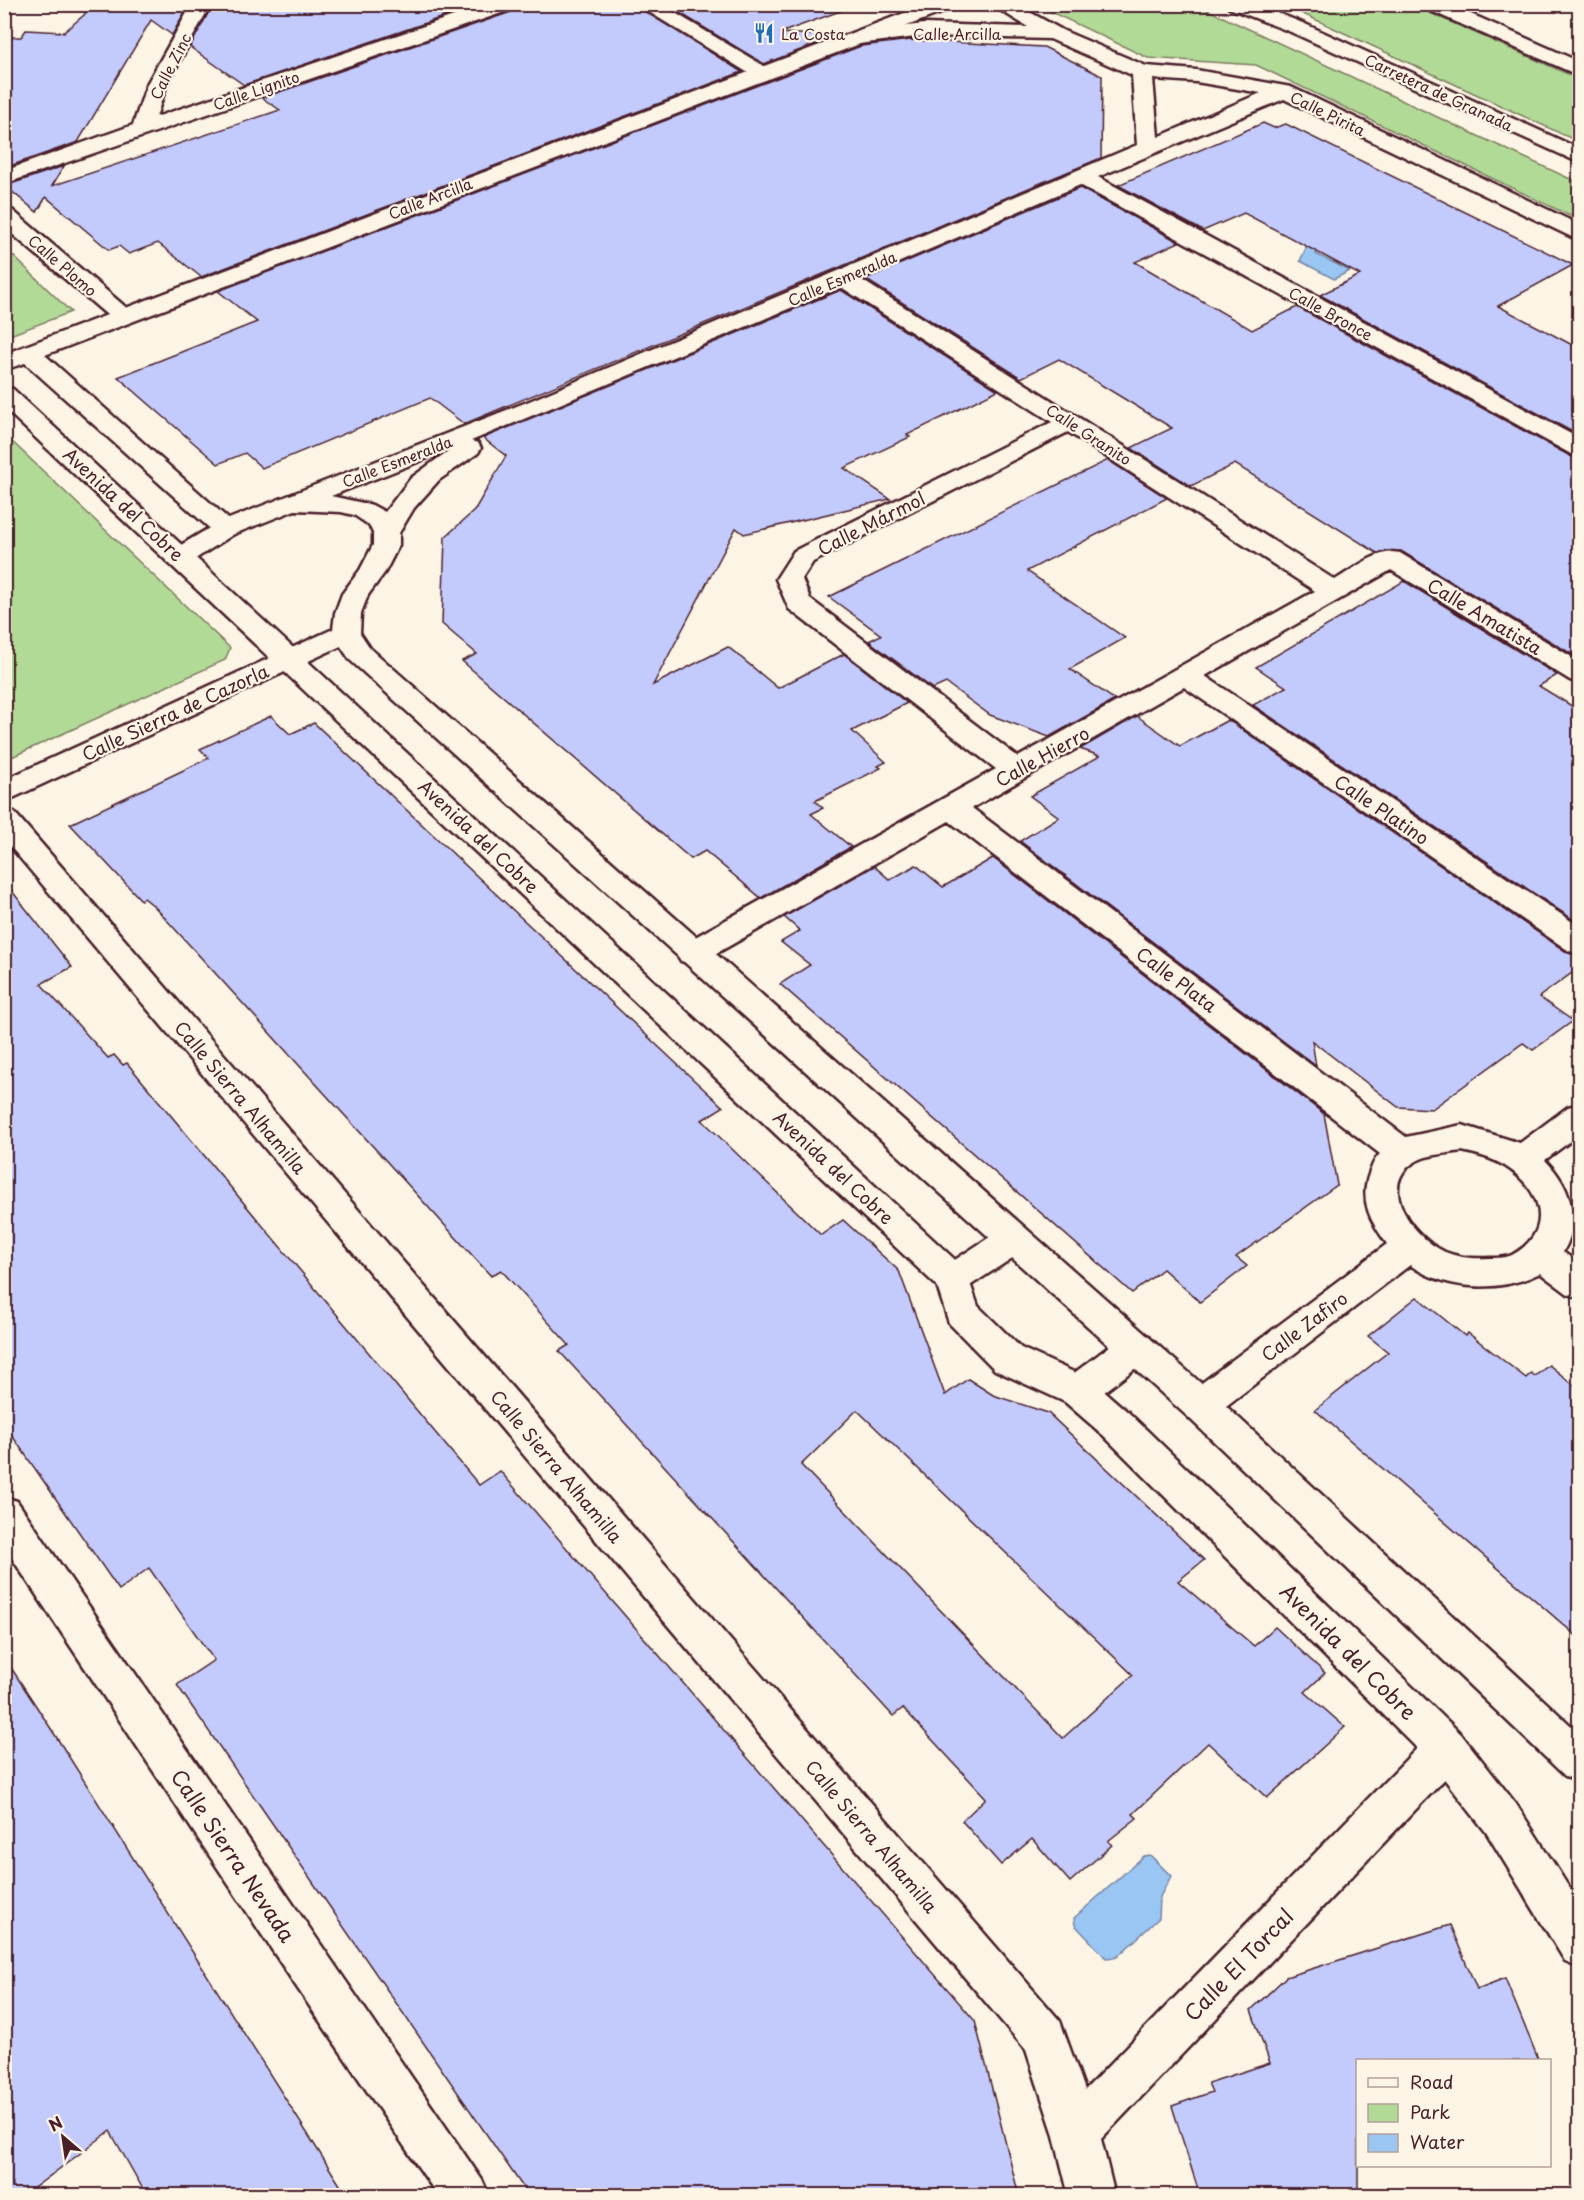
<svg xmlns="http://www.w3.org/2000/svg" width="1584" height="2200" font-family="'Playpen Sans',sans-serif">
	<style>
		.green { fill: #b1da97; stroke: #7e7c61; stroke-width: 1.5 }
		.water { fill: #99c6f3; stroke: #7983a3; stroke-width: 1.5 }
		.building { fill: #c3cafc; stroke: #4a1f2b; stroke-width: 1.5; fill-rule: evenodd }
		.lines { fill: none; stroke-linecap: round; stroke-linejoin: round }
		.street-casing { stroke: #4a1f2b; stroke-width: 5 }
		.secondary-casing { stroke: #4a1f2b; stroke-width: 5 }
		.highway-casing { stroke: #4a1f2b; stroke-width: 5 }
		.street { fill: #fcf5e5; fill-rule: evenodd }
		.secondary { fill: #fcf5e5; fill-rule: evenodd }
		.highway { fill: #fcf5e5; fill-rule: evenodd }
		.labels { text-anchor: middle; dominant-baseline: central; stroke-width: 4.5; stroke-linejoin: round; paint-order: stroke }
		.far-poi-label { font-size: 15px; fill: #4a1f2b; stroke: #fcf5e5; text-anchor: start }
		.far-street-label { font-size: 15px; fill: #4a1f2b; stroke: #fcf5e5 }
		.street-label { font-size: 18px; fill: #4a1f2b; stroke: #fcf5e5 }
		.near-street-label { font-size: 21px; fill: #4a1f2b; stroke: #fcf5e5 }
	</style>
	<rect width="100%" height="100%" fill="#fcf5e5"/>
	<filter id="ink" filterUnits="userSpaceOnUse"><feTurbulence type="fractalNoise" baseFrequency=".0167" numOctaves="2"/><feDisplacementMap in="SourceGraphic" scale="12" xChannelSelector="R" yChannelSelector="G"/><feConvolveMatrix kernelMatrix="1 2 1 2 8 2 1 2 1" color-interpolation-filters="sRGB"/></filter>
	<g filter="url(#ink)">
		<g class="green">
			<path d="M1195 4 1579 183V220L1256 65 1148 58 1051 12 1044 5Z"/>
			<path d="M1284 5H1412L1579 79V142Z"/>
			<path d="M5 248 71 312 5 337Z"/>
			<path d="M5 435 230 648 225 660 5 760Z"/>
		</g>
		<g class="water">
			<path d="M1307 246 1319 250 1316 254 1350 271 1334 279 1300 261Z"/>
			<path d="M1150 1855 1171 1876 1160 1897 1159 1918 1117 1957 1106 1958 1075 1925 1074 1918 1144 1856Z"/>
		</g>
		<g class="building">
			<path d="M91 4H189L172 35 151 20 78 142 4 168V37H21L26 30 64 32 84 15Z"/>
			<path d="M213 4H481L244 85 190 47Z"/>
			<path d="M520 4H634L742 72 201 277 158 243 129 254 119 246 109 250 46 197 37 212 5 186 64 166 52 186 280 110 262 98 517 10Z"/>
			<path d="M665 4H842L843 10 780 33 837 36 764 64Z"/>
			<path d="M911 40 1044 47 1102 76 1101 158 464 424 430 398 262 468 245 453 218 464 118 377 257 322 218 291 861 46Z"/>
			<path d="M1263 123 1274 128 1286 124 1573 265 1498 306 1580 349V436L1320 295 1360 275 1244 213 1203 231 1118 185Z"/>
			<path d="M1080 188 1179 242 1135 262 1252 330 1297 307 1570 456 1580 458V659L1401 551 1377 553 1235 464 1191 486 1131 448 1172 428 1059 359 1021 378 865 279Z"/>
			<path d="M841 290 998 390 907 435 910 437 844 468 890 499 744 534 736 528 653 685 728 647 778 688 844 654 907 703 852 731 886 762 878 766 881 768 815 801 823 808 811 814 851 847 761 898 705 851 691 859 462 661 477 654 442 624 445 537 474 511 506 456 483 438Z"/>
			<path d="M1108 460 1167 498 1027 571 1125 638 1070 669 1115 700 1049 737 990 715 946 683 933 689 869 641 881 635 829 597Z"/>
			<path d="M1404 581 1557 675 1539 686 1580 711V924L1253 705 1286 687 1256 667Z"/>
			<path d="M271 716 290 734 314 723 694 1080 723 1107 702 1120 821 1235 843 1220 899 1271 945 1395 968 1379 993 1395 1048 1413 1204 1560 1178 1581 1254 1646 1275 1627 1325 1673 1305 1692 1345 1727 1267 1798 1208 1743 1133 1814 1137 1818 1108 1841 1112 1845 1070 1882 1032 1839 1001 1865 962 1821 986 1798 903 1708 893 1716 559 1351 569 1345 501 1270 491 1276 154 906 144 898 141 900 70 824 209 758 200 749ZM857 1410 1133 1675 1063 1738 801 1465Z"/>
			<path d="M1137 716 1180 746 1228 720 1568 953 1580 956V967L1539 997 1573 1021 1533 1050 1523 1043 1432 1109 1398 1107 1312 1041 1316 1066 1020 841 1059 817 1030 796 1100 756 1080 749Z"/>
			<path d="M993 858 1324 1114 1337 1185 1236 1257 1247 1266 1200 1302 1163 1269 1132 1293 780 984 810 965 781 942 800 931 784 917 874 866 890 880 916 865 943 887Z"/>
			<path d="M4 881 72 967 41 984 108 1058 114 1055 123 1065 127 1063 479 1485 500 1471 975 2021 1019 2196H529L177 1685 214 1660 149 1568 119 1590 4 1424Z"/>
			<path d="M1417 1297 1465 1336 1468 1333 1526 1378 1531 1373 1535 1376 1549 1365 1580 1390V1639L1315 1410 1388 1352 1368 1336Z"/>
			<path d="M4 1657 57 1738 347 2196H147L110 2131 23 2196H4Z"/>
			<path d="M1450 1925 1477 1989 1505 1978 1539 2061H1358V2196H1200L1172 2106 1212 2092 1208 2083 1270 2063 1251 2010 1286 1977Z"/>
		</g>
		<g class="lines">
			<g class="street-casing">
				<g id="street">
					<path d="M192 4H211L167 84 156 117 489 4H518L516 8 4 184V171L133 125 147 84Z"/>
					<path d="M636 4H660L769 69 772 73 769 77H755Z"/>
					<path d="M990 4H1015L1064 31 1146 66 1196 70 1291 87 1580 225V241L1284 99 1098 177 1580 439V456L1571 454 1080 185 860 279 1335 580C1354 569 1378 548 1400 553L1580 662V683L1570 680 1391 570 1205 676 1580 927V954L1569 951 1184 687 972 808 1406 1137 1462 1125 1520 1143 1568 1107 1580 1104V1134L1545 1160C1570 1185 1582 1220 1563 1252L1580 1264V1298L1568 1294 1540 1273C1500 1293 1447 1291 1410 1265L1213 1416 1200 1420 1187 1416 1182 1405 1187 1394 1387 1244C1371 1222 1359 1201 1369 1174 1372 1167 1374 1159 1380 1154L949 821 703 961 692 964 681 961 676 953 681 945 996 769 789 609 776 579 794 551 1052 422 841 287 471 441 478 443 481 448 478 453 439 480 414 508 399 533V545L385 572 368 595 361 613 360 633 356 639 4 802V780L333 629 335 613 342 594 360 570 373 545V533L369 525 354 515 341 512 295 510 234 534 189 563 180 565 171 563 167 557 171 551 216 524 527 402 1137 145 1132 75 1050 39 924 36 858 44 851 42 848 38 851 34 858 32 924 24 1028 27ZM1153 79 1196 82 1261 93 1158 137ZM1068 432 1315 591 1018 757 810 599 802 579 813 562ZM451 449 411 478 385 512 372 505 331 496ZM1462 1151C1477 1154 1492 1158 1505 1166 1541 1188 1556 1231 1512 1255 1505 1258 1497 1258 1490 1258 1474 1259 1460 1258 1445 1252 1409 1236 1370 1176 1426 1157 1437 1154 1450 1153 1462 1151Z"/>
					<path d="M1422 4H1448L1580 62V76L1424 8Z"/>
					<path d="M4 209 12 210 129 310 133 315 129 320H113L4 227Z"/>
					<path d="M4 809 14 812 1060 2021 1085 2090 1431 1734 1446 1729 1461 1734 1467 1748 1461 1762 1101 2139 1115 2196H1069L1053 2132 1026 2050 4 839Z"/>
					<path d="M1014 1225 1026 1229 1031 1239 1026 1249 965 1289 953 1293 941 1289 935 1279 941 1269 1002 1229Z"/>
					<path d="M1136 1332 1149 1336 1154 1347 1149 1358 1091 1402 1078 1406 1065 1402 1060 1391 1065 1380 1123 1336Z"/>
					<path d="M4 1497 17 1501 482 2180 489 2196H438L292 1980 4 1546Z"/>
				</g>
			</g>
			<g class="secondary-casing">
				<g id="secondary">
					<path d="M928 4H956L954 8 45 355 234 524 238 529 234 534 225 537 216 534 25 363 4 370V354L20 348Z"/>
					<path d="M4 387 13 389 965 1269 978 1306 1021 1348 1091 1380 1129 1413 1461 1734 1516 1804 1580 1905V1967L1565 1961 1486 1832 1431 1762 1103 1435 1065 1402 995 1370 949 1323 937 1286 4 408Z"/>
					<path d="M346 625 356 627 370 648 1213 1394 1580 1734V1781L1565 1776 1187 1416 350 660 332 633 336 627Z"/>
				</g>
			</g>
			<g class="highway-casing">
				<path id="highway" d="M1227 4H1255L1305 24 1580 149V163L1291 32 1229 8Z"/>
			</g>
			<use href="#street" class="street"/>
			<use href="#secondary" class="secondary"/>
			<use href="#highway" class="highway"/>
		</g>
	</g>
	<defs>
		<g id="restaurant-bare" transform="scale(1.62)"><path d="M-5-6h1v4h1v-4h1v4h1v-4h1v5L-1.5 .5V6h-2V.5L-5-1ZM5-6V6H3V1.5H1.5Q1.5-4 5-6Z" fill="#1f6fb2" stroke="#fcf5e5" stroke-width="2.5" paint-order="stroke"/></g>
	</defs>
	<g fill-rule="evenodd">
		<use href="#restaurant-bare" x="764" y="33"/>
	</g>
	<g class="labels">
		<g class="far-poi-label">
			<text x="781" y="33">La Costa</text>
		</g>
		<g class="far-street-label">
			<text x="957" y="33">Calle Arcilla</text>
			<text transform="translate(170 66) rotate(-63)">Calle Zinc</text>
			<text transform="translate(256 90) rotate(-19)">Calle Lignito</text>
			<text transform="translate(1439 92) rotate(25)">Carretera de Granada</text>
			<text transform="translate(1328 113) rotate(26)">Calle Pirita</text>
			<text transform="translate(430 198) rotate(-21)">Calle Arcilla</text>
			<text transform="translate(63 265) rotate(41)">Calle Plomo</text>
			<text transform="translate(842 278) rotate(-23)">Calle Esmeralda</text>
			<text transform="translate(1331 313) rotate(29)">Calle Bronce</text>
			<text transform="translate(1089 434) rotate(33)">Calle Granito</text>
			<text transform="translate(397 461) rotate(-21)">Calle Esmeralda</text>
		</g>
		<g class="street-label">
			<text transform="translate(124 504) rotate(43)">Avenida del Cobre</text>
			<text transform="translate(871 523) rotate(-27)">Calle Mármol</text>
			<text transform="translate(1485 616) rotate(31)">Calle Amatista</text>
			<text transform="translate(175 712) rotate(-25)">Calle Sierra de Cazorla</text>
			<text transform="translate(1042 756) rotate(-29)">Calle Hierro</text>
			<text transform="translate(1382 809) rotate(34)">Calle Platino</text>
			<text transform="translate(479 836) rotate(43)">Avenida del Cobre</text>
			<text transform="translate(1177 979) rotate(37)">Calle Plata</text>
			<text transform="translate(241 1097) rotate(50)">Calle Sierra Alhamilla</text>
			<text transform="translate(834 1167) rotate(43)">Avenida del Cobre</text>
			<text transform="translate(1304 1326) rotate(-37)">Calle Zafiro</text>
			<text transform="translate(557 1466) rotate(50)">Calle Sierra Alhamilla</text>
			<text transform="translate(872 1836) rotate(50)">Calle Sierra Alhamilla</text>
		</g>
		<g class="near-street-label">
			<text transform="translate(1349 1651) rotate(45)">Avenida del Cobre</text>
			<text transform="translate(234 1855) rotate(56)">Calle Sierra Nevada</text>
			<text transform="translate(1238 1964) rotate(-46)">Calle El Torcal</text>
		</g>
	</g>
	<rect width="1584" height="2200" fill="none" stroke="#fcf5e5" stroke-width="24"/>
	<rect x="12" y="12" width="1560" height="2176" fill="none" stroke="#4a1f2b" stroke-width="2" filter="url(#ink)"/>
	<rect x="1356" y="2059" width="195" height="108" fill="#fcf5e5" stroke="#b59f9b" stroke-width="1.5"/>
	<rect x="1368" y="2078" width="30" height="9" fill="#fcf5e5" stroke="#b59f9b" stroke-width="1.5"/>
	<text x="1410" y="2089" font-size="18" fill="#4a1f2b">Road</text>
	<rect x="1368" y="2104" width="30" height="18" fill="#b1da97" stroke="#b59f9b" stroke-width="1.5"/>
	<text x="1410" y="2119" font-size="18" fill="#4a1f2b">Park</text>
	<rect x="1368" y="2134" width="30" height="18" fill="#99c6f3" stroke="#b59f9b" stroke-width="1.5"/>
	<text x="1410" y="2149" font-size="18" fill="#4a1f2b">Water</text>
	<g transform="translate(63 2137) rotate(331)" stroke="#fcf5e5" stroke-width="4.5" paint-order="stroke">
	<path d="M0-4.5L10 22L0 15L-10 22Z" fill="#4a1f2b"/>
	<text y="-9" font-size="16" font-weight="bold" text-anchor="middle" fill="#4a1f2b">N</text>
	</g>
</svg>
